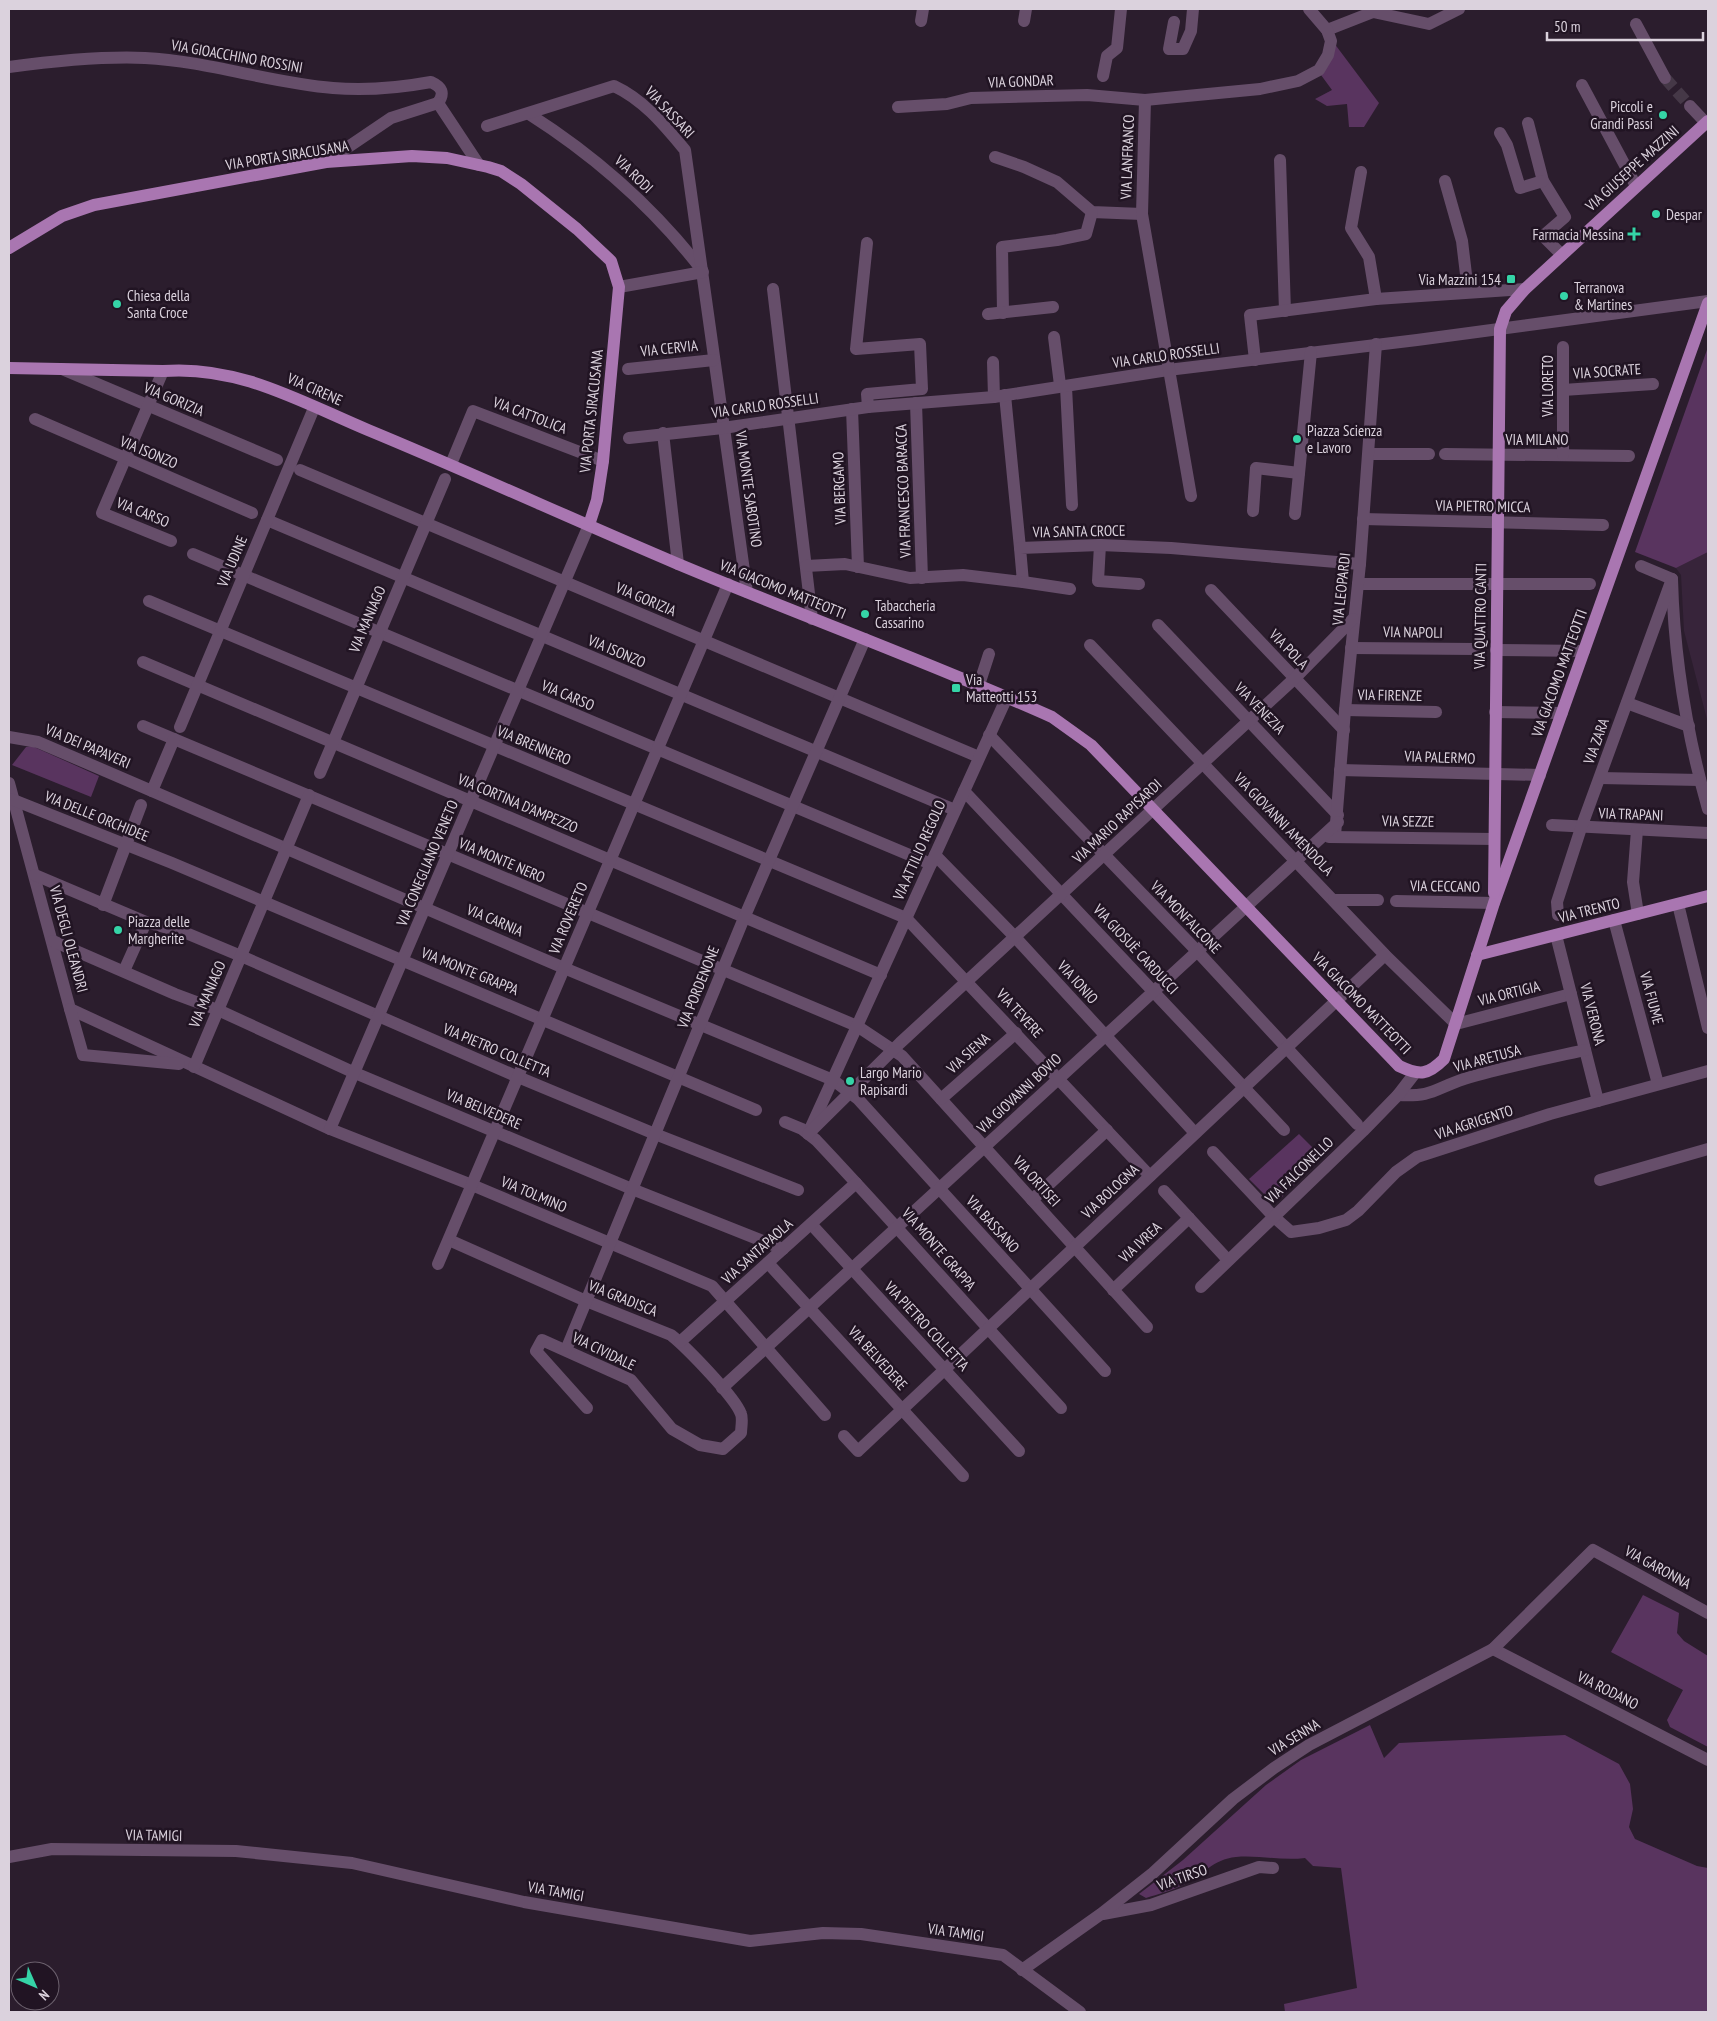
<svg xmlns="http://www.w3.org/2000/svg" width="1717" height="2021" font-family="'PT Sans Narrow',sans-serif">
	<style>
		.built { fill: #37243a }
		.green { fill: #59345f }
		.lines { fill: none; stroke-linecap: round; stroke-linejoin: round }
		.minor-tunnel { stroke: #453847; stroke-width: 12; stroke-dasharray: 12 6; stroke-linecap: butt }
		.minor { stroke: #664e6a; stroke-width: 12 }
		.major { stroke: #a976b1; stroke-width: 12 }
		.poi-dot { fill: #35d4a7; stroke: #211423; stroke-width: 2 }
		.labels { text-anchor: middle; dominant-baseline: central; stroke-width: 5; stroke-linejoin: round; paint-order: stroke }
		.street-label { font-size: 15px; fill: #dbd2dd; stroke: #211423 }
		.poi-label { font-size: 15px; fill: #dbd2dd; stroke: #211423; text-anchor: start }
	</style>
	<rect width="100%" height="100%" fill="#2b1d2d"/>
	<path class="built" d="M1708 552V723L1684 631 1681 575 1676 568Z"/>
	<g class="green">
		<path d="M1334 43 1379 103 1364 127H1349L1347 104 1327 106 1315 99 1332 90 1321 75Z"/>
		<path d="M1708 347V552L1676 568 1635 552Z"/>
		<path d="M32 746 99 776 91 797 12 765 26 747Z"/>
		<path d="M1299 1134 1322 1157 1279 1200 1271 1201 1249 1179Z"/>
		<path d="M1643 1595 1679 1613 1677 1633 1684 1641 1708 1656V1747L1670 1727 1667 1720 1683 1690 1611 1652Z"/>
		<path d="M1370 1725 1384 1758 1399 1743 1565 1735 1619 1764 1630 1784 1633 1809 1629 1827 1635 1839 1697 1866 1708 1868V2012H1285L1284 2004 1357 1988 1341 1868 1313 1866 1305 1858C1282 1861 1259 1855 1236 1857 1213 1859 1202 1876 1183 1885 1171 1891 1158 1894 1146 1898L1139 1894 1183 1860 1266 1785 1301 1760Z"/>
	</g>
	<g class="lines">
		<path class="minor-tunnel" d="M1665 78 1690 106"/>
		<g class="minor">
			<path d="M921 21 923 9"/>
			<path d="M1024 21 1026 9"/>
			<path d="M1174 22 1169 49H1183L1191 31 1193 9"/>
			<path d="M1636 24 1665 78"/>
			<path d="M1327 30 1373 12 1429 24 1459 9"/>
			<path d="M9 67C54 61 100 56 145 58 208 61 270 83 333 88 366 91 398 88 431 82 442 87 445 93 438 103"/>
			<path d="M1103 76 1107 56 1117 48 1121 9"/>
			<path d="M1582 85 1636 186"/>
			<path d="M438 103 479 165"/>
			<path d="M1690 106 1706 123"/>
			<path d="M898 107 947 104 971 98 1087 95 1145 100"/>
			<path d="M529 114C595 156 654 208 702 270"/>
			<path d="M1528 123 1543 181 1565 217 1543 236 1562 255"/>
			<path d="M487 126 614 86C644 100 664 125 685 150L747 592"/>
			<path d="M1500 133 1507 145 1520 188 1543 181"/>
			<path d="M995 157 1024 167 1057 182 1092 212 1142 214"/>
			<path d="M1280 160 1285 311"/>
			<path d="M326 162 391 118 438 103"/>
			<path d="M1361 172 1351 228 1369 257 1376 299"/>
			<path d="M1445 181 1462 241 1468 291"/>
			<path d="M867 243 856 349 920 344 922 389 867 394 868 407"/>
			<path d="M619 287 703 272"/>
			<path d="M773 289 812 619"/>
			<path d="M1003 313 1002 247 1057 240 1086 234 1092 212"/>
			<path d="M988 314 1053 307"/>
			<path d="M1054 337 1060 385"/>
			<path d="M1255 360 1250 315 1376 299 1525 289"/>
			<path d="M993 362 994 397"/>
			<path d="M62 369 277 460"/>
			<path d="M628 369 714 360"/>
			<path d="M163 371 102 513 171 541"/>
			<path d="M1066 387 1072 505"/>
			<path d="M1563 390 1653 384"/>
			<path d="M1005 395 1020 548"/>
			<path d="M916 403 922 578"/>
			<path d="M852 409 858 567"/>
			<path d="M35 419 252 513"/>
			<path d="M663 433 678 564"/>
			<path d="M629 438 723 428 868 407 994 397 1168 370 1417 340 1708 301"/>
			<path d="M1369 454H1429"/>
			<path d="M1445 454 1629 456"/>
			<path d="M1563 455V347"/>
			<path d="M451 464 473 411 603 461"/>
			<path d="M300 470 979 757"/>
			<path d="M1191 496 1142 214 1145 100 1260 89 1298 81 1319 70 1328 55 1331 41 1327 30 1309 9"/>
			<path d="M1253 511 1256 468 1299 473"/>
			<path d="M1295 514 1311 352"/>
			<path d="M1363 519 1603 525"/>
			<path d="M267 520 955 810"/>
			<path d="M1100 545 1098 581 1139 584"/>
			<path d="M193 554 931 864"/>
			<path d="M806 566 845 564 910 578 963 575 1023 582 1020 548 1100 545 1171 548 1360 564"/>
			<path d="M1641 566 1672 579C1674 656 1687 735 1708 809"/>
			<path d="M1023 582 1070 589"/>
			<path d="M1358 584H1590"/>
			<path d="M1211 590 1344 730"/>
			<path d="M149 601 906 918 1150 1176"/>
			<path d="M1158 625 1338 815"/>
			<path d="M1090 645 1385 955 1456 1024 1571 994"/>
			<path d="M1351 648 1475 649"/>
			<path d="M1496 650 1584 651"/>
			<path d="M143 662 881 975"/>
			<path d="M979 685 989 654"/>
			<path d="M1627 703 1689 726"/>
			<path d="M1345 710 1436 712"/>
			<path d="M1495 712 1562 713"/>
			<path d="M143 726 857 1026 902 1056 1147 1327"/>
			<path d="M180 727 314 408"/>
			<path d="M989 735 1197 951 1357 1124"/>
			<path d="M9 737 38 742 564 968 833 1080 858 1099 1105 1371"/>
			<path d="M1340 770 1540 775"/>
			<path d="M320 773 445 479"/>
			<path d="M1600 778 1700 780"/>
			<path d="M9 783 70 1009 330 1129 472 1185 712 1286 825 1415"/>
			<path d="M152 791 174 739"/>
			<path d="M964 791 1284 1130"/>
			<path d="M11 799 172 863 756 1110"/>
			<path d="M1552 825 1708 833"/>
			<path d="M1637 830 1633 882 1638 914"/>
			<path d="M1335 836 1345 710 1360 564 1376 344"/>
			<path d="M1329 837 1494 839"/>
			<path d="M935 855 1015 937 1195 1133"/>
			<path d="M35 875 146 922 186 933 241 956 518 1077 655 1134 798 1190"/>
			<path d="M1334 900H1378"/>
			<path d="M1396 901 1494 903"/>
			<path d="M1678 904 1708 1028"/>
			<path d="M103 905 141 805"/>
			<path d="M1558 915 1557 902 1581 828 1672 579"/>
			<path d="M1614 920 1658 1084"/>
			<path d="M1556 935 1598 1101"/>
			<path d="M53 941 175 994 218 1010 355 1073 632 1189 783 1249"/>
			<path d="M124 971 146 922"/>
			<path d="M70 1009 83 1055 179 1064"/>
			<path d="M194 1067 309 795"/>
			<path d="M1398 1095C1433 1097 1434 1089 1464 1079 1503 1067 1545 1059 1585 1050"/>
			<path d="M941 1099 1016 1033"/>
			<path d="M785 1122 802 1129 816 1140C899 1228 978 1319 1061 1408"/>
			<path d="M811 1127 1007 697"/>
			<path d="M330 1129 589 525"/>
			<path d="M808 1134 900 1043 1294 679 1353 619"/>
			<path d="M1213 1152 1274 1217 1291 1232 1319 1228 1346 1220 1358 1211 1396 1172 1417 1157 1550 1114 1708 1071"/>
			<path d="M1600 1180 1708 1149"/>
			<path d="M1164 1191 1228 1260"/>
			<path d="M1032 1200 1107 1130"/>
			<path d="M811 1224 1019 1451"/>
			<path d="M449 1240 586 1301 671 1335C686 1347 735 1397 741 1414 743 1419 741 1428 741 1433L723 1449 700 1445 672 1429 631 1380 542 1340 536 1351 587 1408"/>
			<path d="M768 1263 963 1476"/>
			<path d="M438 1264 728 584"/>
			<path d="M1201 1287 1363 1131 1398 1095 1415 1073"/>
			<path d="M1113 1290 1189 1218"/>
			<path d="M680 1342 856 1183"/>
			<path d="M566 1350 744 918 865 639"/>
			<path d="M722 1388 1338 822"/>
			<path d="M844 1436 858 1451 1385 955"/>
			<path d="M1493 1649 1708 1760"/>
			<path d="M9 1857 52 1849 236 1851 352 1863 524 1902 750 1941 823 1933 861 1934 1003 1955 1080 2012"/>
			<path d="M1103 1914 1151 1905 1259 1867 1273 1868"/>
			<path d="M1022 1970 1101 1914 1153 1873 1233 1799 1274 1768 1309 1745 1493 1649 1593 1550 1708 1613"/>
		</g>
		<g class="major">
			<path d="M9 248 62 216 94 205 326 162 412 156 447 158 488 167 501 171 521 184 577 229 611 261 619 287 603 461 597 500 589 525"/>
			<path d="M9 368 163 371C239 365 301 402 368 430 472 473 574 520 678 564 802 616 929 662 1052 717L1091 745 1399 1066C1420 1076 1428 1075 1444 1059L1494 903 1708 303"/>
			<path d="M1494 893 1500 329 1506 311 1525 289 1708 121"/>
			<path d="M1477 955 1708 896"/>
		</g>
	</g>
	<g class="poi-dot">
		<circle cx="1663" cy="115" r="5"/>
		<circle cx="1656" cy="214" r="5"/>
		<path d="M1631.5 226.5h5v5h5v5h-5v5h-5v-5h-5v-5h5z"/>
		<rect x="1506" y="274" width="10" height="10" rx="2.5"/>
		<circle cx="1564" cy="296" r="5"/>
		<circle cx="117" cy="304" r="5"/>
		<circle cx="1297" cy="439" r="5"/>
		<circle cx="865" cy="614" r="5"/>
		<rect x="951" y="683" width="10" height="10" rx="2.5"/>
		<circle cx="118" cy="930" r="5"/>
		<circle cx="850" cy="1081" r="5"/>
	</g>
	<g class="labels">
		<g class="street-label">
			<text transform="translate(237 56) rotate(10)">VIA GIOACCHINO ROSSINI</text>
			<text transform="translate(1021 81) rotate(-2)">VIA GONDAR</text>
			<text transform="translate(670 112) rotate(47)">VIA SASSARI</text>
			<text transform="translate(287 155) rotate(-9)">VIA PORTA SIRACUSANA</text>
			<text transform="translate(1127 157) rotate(-88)">VIA LANFRANCO</text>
			<text transform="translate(1632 168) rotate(-42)">VIA GIUSEPPE MAZZINI</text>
			<text transform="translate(634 174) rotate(44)">VIA RODI</text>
			<text transform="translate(669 348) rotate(-6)">VIA CERVIA</text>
			<text transform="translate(1166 355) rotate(-8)">VIA CARLO ROSSELLI</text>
			<text transform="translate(1607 371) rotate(-4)">VIA SOCRATE</text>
			<text transform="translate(1547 386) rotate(-90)">VIA LORETO</text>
			<text transform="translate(315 389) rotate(24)">VIA CIRENE</text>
			<text transform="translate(174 399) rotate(23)">VIA GORIZIA</text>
			<text transform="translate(765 405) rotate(-8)">VIA CARLO ROSSELLI</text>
			<text transform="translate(591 411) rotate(-84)">VIA PORTA SIRACUSANA</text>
			<text transform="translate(530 415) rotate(21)">VIA CATTOLICA</text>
			<text x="1537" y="439">VIA MILANO</text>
			<text transform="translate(149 452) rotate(23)">VIA ISONZO</text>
			<text transform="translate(839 488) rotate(-92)">VIA BERGAMO</text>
			<text transform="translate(749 489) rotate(82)">VIA MONTE SABOTINO</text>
			<text transform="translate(903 491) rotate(-92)">VIA FRANCESCO BARACCA</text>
			<text transform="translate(1483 506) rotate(1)">VIA PIETRO MICCA</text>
			<text transform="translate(143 512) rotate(22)">VIA CARSO</text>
			<text transform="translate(1079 531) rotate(-1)">VIA SANTA CROCE</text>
			<text transform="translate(232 561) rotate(-67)">VIA UDINE</text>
			<text transform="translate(783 589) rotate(22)">VIA GIACOMO MATTEOTTI</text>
			<text transform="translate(1341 589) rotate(-84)">VIA LEOPARDI</text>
			<text transform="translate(646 599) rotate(23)">VIA GORIZIA</text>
			<text transform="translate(1480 616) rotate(-89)">VIA QUATTRO CANTI</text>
			<text transform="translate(367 619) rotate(-67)">VIA MANIAGO</text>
			<text transform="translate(1413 632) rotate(1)">VIA NAPOLI</text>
			<text transform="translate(1289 649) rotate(46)">VIA POLA</text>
			<text transform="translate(617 651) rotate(23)">VIA ISONZO</text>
			<text transform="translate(1559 673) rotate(-70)">VIA GIACOMO MATTEOTTI</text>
			<text transform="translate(568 695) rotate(23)">VIA CARSO</text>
			<text transform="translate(1390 695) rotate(1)">VIA FIRENZE</text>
			<text transform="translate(1260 708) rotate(46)">VIA VENEZIA</text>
			<text transform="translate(1596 741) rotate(-70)">VIA ZARA</text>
			<text transform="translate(534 745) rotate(23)">VIA BRENNERO</text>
			<text transform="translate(88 746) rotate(23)">VIA DEI PAPAVERI</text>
			<text transform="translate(1440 757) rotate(2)">VIA PALERMO</text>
			<text transform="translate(518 803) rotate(23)">VIA CORTINA D'AMPEZZO</text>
			<text transform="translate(1631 814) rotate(2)">VIA TRAPANI</text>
			<text transform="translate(97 816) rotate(22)">VIA DELLE ORCHIDEE</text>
			<text transform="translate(1117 821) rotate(-43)">VIA MARIO RAPISARDI</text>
			<text transform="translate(1408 821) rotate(1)">VIA SEZZE</text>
			<text transform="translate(1284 824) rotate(46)">VIA GIOVANNI AMENDOLA</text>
			<text transform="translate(919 850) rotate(-66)">VIA ATTILIO REGOLO</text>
			<text transform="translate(502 860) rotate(23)">VIA MONTE NERO</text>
			<text transform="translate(427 863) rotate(-67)">VIA CONEGLIANO VENETO</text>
			<text transform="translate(1445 886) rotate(1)">VIA CECCANO</text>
			<text transform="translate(1589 910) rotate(-14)">VIA TRENTO</text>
			<text transform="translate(1186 917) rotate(46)">VIA MONFALCONE</text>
			<text transform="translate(568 918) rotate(-67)">VIA ROVERETO</text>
			<text transform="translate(495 920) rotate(23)">VIA CARNIA</text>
			<text transform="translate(69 939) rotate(75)">VIA DEGLI OLEANDRI</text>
			<text transform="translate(1136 949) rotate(47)">VIA GIOSUÈ CARDUCCI</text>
			<text transform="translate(470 971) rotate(22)">VIA MONTE GRAPPA</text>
			<text transform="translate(1078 982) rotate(48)">VIA IONIO</text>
			<text transform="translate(698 987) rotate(-68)">VIA PORDENONE</text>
			<text transform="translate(1509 993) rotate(-14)">VIA ORTIGIA</text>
			<text transform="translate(207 994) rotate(-67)">VIA MANIAGO</text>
			<text transform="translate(1652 998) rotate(75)">VIA FIUME</text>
			<text transform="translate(1362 1003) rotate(46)">VIA GIACOMO MATTEOTTI</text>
			<text transform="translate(1020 1013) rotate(47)">VIA TEVERE</text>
			<text transform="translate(1593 1014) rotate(76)">VIA VERONA</text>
			<text transform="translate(497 1050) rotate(23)">VIA PIETRO COLLETTA</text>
			<text transform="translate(968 1053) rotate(-42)">VIA SIENA</text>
			<text transform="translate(1487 1058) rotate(-15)">VIA ARETUSA</text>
			<text transform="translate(1019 1093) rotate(-43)">VIA GIOVANNI BOVIO</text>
			<text transform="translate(484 1109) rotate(23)">VIA BELVEDERE</text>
			<text transform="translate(1474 1122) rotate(-18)">VIA AGRIGENTO</text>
			<text transform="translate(1299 1170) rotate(-44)">VIA FALCONELLO</text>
			<text transform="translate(1037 1181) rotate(48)">VIA ORTISEI</text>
			<text transform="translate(1110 1191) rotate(-43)">VIA BOLOGNA</text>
			<text transform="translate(534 1194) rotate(23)">VIA TOLMINO</text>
			<text transform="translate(993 1224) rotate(48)">VIA BASSANO</text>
			<text transform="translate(1140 1242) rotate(-43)">VIA IVREA</text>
			<text transform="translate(939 1249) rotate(49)">VIA MONTE GRAPPA</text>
			<text transform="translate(757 1251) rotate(-42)">VIA SANTAPAOLA</text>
			<text transform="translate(623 1298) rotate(22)">VIA GRADISCA</text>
			<text transform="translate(927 1326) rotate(47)">VIA PIETRO COLLETTA</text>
			<text transform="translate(604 1351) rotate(26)">VIA CIVIDALE</text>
			<text transform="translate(878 1358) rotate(48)">VIA BELVEDERE</text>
			<text transform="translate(1658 1567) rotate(29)">VIA GARONNA</text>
			<text transform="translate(1608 1690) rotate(27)">VIA RODANO</text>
			<text transform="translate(1294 1737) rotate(-31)">VIA SENNA</text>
			<text transform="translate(154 1835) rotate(1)">VIA TAMIGI</text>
			<text transform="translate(1182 1877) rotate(-19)">VIA TIRSO</text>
			<text transform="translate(556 1891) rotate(10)">VIA TAMIGI</text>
			<text transform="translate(956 1932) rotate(8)">VIA TAMIGI</text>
		</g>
		<g class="poi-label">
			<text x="1653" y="106" text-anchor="end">Piccoli e<tspan x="1653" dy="17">Grandi Passi</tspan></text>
			<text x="1666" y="214">Despar</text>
			<text x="1624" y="234" text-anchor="end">Farmacia Messina</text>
			<text x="1501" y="279" text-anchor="end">Via Mazzini 154</text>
			<text x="1574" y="287">Terranova<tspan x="1574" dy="17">&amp; Martines</tspan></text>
			<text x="127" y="295">Chiesa della<tspan x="127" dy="17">Santa Croce</tspan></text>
			<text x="1307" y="430">Piazza Scienza<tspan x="1307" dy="17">e Lavoro</tspan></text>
			<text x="875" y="605">Tabaccheria<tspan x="875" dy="17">Cassarino</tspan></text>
			<text x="966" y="679">Via<tspan x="966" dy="17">Matteotti 153</tspan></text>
			<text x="128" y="921">Piazza delle<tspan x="128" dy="17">Margherite</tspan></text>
			<text x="860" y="1072">Largo Mario<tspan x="860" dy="17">Rapisardi</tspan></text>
		</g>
	</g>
	<rect width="1717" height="2021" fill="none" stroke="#dbd2dd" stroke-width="20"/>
	<g transform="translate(35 1986) rotate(135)"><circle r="24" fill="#211423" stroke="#6b606d"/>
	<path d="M0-4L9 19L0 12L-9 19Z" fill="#35d4a7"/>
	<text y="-8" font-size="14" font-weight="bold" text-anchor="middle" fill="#dbd2dd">N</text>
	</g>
	<path d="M1547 32v8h156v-8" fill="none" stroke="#dbd2dd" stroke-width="2.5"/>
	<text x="1554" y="32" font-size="15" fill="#dbd2dd" stroke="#211423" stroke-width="4" paint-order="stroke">50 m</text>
</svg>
